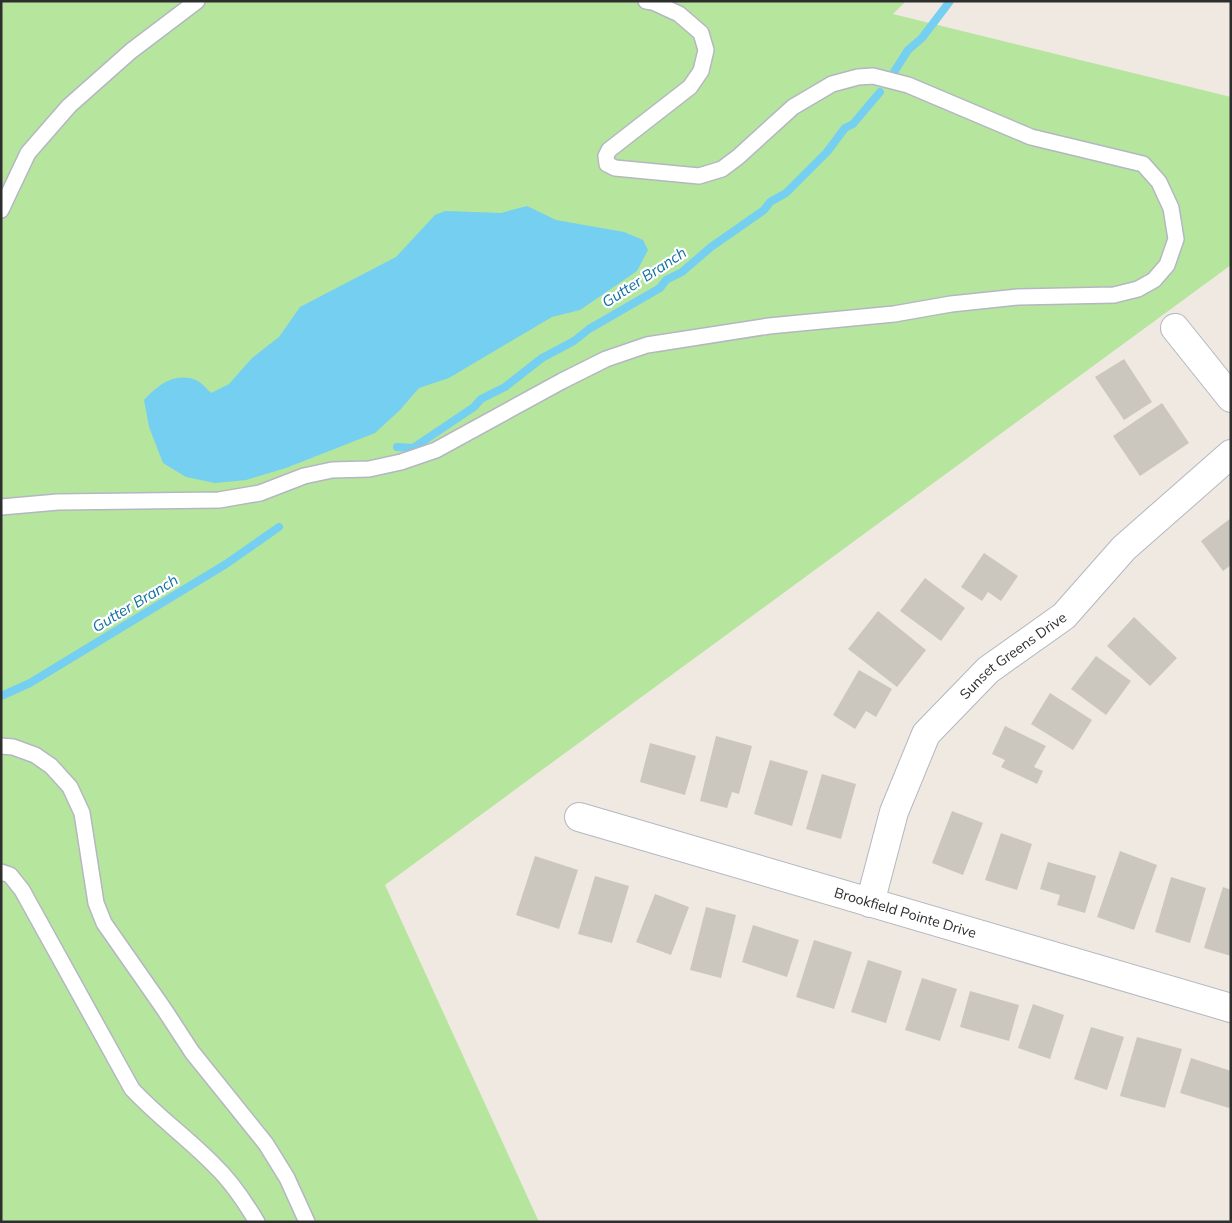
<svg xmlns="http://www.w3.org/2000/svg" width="1232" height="1223" font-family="Mulish,sans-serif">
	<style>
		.green { fill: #b6e59e }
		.water { fill: #75cff0 }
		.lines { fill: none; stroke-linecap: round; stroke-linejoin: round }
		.stream { stroke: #75cff0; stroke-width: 8 }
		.building { fill: #cbc7bf }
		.service-casing { stroke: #b4b7c1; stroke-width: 18 }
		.minor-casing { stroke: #b4b7c1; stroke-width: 30 }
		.service { stroke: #fff; stroke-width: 15 }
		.minor { stroke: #fff; stroke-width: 28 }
		.labels { text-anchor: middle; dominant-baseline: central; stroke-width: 4.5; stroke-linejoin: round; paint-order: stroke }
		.street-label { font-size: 14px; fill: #2e2e2e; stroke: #fff }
		.water-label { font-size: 15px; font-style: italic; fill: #0d6fa3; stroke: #fff }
	</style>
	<rect width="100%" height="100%" fill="#efe9e1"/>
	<path class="green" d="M1 1H906L893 14 1231 97V265L385 885 539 1222H1Z"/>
	<path class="water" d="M527 206 556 220 624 232 643 240 648 250 637 271 580 310 552 317 449 378 419 388 400 410 375 433 286 468 246 480 215 483 186 477 163 463 149 427 144 400C158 385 174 372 196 380 201 382 207 389 211 393L229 384 252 358 279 337 300 307 396 257 435 215 445 211 501 213Z"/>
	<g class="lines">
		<g class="stream">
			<path d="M894 72 908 50 922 38 950 1"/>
			<path d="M397 447 413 448 474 407 481 399 505 387 542 358 574 341 589 329 660 288 666 280 682 272 711 247 764 210 770 202 786 193 827 152 845 128 853 124 880 92"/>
			<path d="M1 696 30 683 226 564 279 527"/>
		</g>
	</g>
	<g class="building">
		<path d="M1124 359 1152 402 1124 420 1095 377Z"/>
		<path d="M1162 403 1189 443 1140 476 1113 436Z"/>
		<path d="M1231 518V565L1223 571 1201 541Z"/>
		<path d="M984 553 1018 576 1001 601 988 592 982 601 961 587Z"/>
		<path d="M925 578 965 608 941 641 900 611Z"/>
		<path d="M878 611 926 650 897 687 848 649Z"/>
		<path d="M1134 617 1177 658 1150 686 1107 646Z"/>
		<path d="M1096 656 1131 681 1106 715 1071 689Z"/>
		<path d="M859 670 892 689 876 717 866 711 855 729 833 715Z"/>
		<path d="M1050 693 1092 720 1073 750 1031 724Z"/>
		<path d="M1005 726 1046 746 1034 767 1043 771 1037 784 1001 767 1005 760 992 754Z"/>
		<path d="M716 736 752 746 739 794 732 792 727 808 700 801Z"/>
		<path d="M650 743 696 756 685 795 640 782Z"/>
		<path d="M770 760 808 771 792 826 754 814Z"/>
		<path d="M822 774 856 784 841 839 806 829Z"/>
		<path d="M952 811 983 823 963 875 932 863Z"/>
		<path d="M1001 833 1032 844 1017 890 985 880Z"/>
		<path d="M1120 851 1157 865 1134 930 1097 917Z"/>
		<path d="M535 856 578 870 559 929 516 915Z"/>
		<path d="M1048 862 1096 876 1085 913 1057 905 1060 895 1040 889Z"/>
		<path d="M595 876 629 886 612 943 578 934Z"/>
		<path d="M1171 877 1206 888 1190 943 1155 932Z"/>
		<path d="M1223 887 1231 890V956L1204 948Z"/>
		<path d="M655 894 689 907 671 955 636 942Z"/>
		<path d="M706 907 736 915 721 978 690 970Z"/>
		<path d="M753 925 799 940 787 977 742 962Z"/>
		<path d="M814 940 852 952 834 1009 796 997Z"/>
		<path d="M868 960 902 971 886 1023 851 1012Z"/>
		<path d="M922 978 957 989 940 1041 905 1030Z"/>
		<path d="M970 991 1019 1005 1009 1041 960 1027Z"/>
		<path d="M1033 1004 1064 1015 1050 1059 1018 1048Z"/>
		<path d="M1091 1027 1124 1037 1107 1090 1074 1079Z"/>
		<path d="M1137 1037 1182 1049 1165 1108 1120 1096Z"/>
		<path d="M1191 1058 1231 1071V1102L1229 1108 1180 1093Z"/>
	</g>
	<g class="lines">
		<g class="service-casing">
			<g id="service">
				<path d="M1 210 28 153 69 106 131 51 197 1"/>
				<path d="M1 507 58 502 219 500 260 493 304 476 332 470 369 469 401 462 436 450 562 381 606 359 647 345 769 326 894 314 951 304 1018 297 1114 295 1138 289 1154 280 1167 265 1176 239 1171 208 1159 182 1143 164 1031 137 908 85 873 76 858 77 832 84 793 107 738 157 722 169 699 176 615 168 607 164 606 156 609 150 690 87 701 71 706 50 701 33 679 14 653 2 646 1"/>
				<path d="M1 746 13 747 35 755 51 766 70 787 82 813 96 903 104 923 164 1009 192 1052 266 1144 287 1178 307 1222"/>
				<path d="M1 872 10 875 22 890 132 1089C158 1117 189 1139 215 1166 232 1182 245 1202 257 1222"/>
			</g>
		</g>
		<g class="minor-casing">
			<g id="minor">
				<path d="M1175 328 1231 398"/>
				<path id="s1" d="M579 817 1231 1008"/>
				<path id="s2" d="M870 903 894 812 926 734 988 670 1064 616 1124 548 1231 454"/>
			</g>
		</g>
		<use href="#service" class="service"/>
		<use href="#minor" class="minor"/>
	</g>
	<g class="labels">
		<g class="street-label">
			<text stroke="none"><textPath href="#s2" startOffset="296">Sunset Greens Drive</textPath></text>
			<text stroke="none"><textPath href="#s1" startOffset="340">Brookfield Pointe Drive</textPath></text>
		</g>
		<g class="water-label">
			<text transform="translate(644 277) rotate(-33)">Gutter Branch</text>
			<text transform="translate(135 603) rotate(-31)">Gutter Branch</text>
		</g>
	</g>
	<rect width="1232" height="1223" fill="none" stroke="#2e2e2e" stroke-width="5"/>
</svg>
